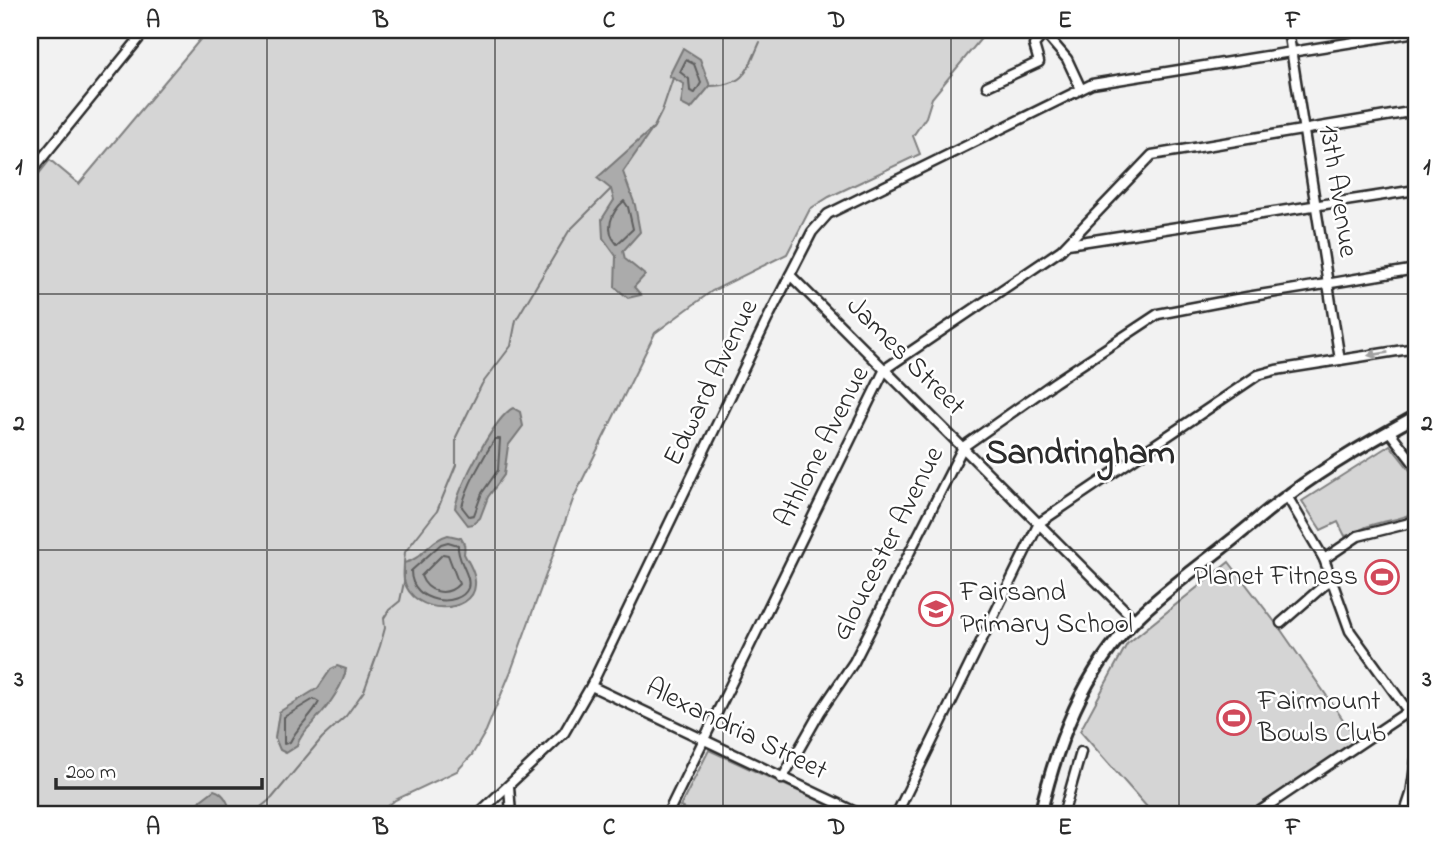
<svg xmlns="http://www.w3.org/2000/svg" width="1446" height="845" font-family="'Indie Flower',sans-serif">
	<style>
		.green { fill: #d5d5d5; stroke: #808080; stroke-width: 2 }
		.water { fill: #ababab; stroke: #787878; stroke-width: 2 }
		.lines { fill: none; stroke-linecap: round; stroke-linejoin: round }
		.shore { stroke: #5e5e5e; stroke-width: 2 }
		.stream { stroke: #787878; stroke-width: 2 }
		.minor-casing { stroke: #2b2b2b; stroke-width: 13 }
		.major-casing { stroke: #2b2b2b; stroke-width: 16 }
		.minor { stroke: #fff; stroke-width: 8 }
		.major { stroke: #fff; stroke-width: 10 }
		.oneway { fill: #a0a0a0 }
		.grid { fill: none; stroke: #2b2b2b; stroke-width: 2; stroke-opacity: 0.55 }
		.labels { text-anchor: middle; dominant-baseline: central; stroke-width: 5; stroke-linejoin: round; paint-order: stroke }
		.street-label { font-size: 28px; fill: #2b2b2b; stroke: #fff }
		.poi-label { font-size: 28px; fill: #2b2b2b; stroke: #fff; text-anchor: start }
		.district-label { font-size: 35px; font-weight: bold; fill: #2b2b2b; stroke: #fff }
		.neatline { fill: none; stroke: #2b2b2b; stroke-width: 2.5 }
		.grid-label { font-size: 23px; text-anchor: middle; font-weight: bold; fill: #2b2b2b }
	</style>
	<rect width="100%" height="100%" fill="#f2f2f2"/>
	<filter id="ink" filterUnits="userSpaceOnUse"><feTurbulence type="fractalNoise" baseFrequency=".0143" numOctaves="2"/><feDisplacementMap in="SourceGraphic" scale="14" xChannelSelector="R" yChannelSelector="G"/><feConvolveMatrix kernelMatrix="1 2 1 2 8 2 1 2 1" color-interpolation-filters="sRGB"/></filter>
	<g filter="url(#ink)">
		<g class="green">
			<path d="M208 30H988L932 98 926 117 913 136 920 154 829 197 810 209 787 254 712 291 655 333 574 497 511 671 486 731 472 755 457 771 395 800 378 815H30V185L50 160 79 184Z"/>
			<path d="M1390 445 1416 478V511C1401 521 1383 520 1366 527 1359 530 1353 535 1345 536L1338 522 1321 530 1302 501Z"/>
			<path d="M1229 562 1281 630 1358 741 1247 815H1154L1080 731 1127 644Z"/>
			<path d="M709 750 850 815H700L680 807Z"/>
		</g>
		<g class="water">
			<path d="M683 48 700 59 710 86 691 109 681 104 684 84 669 76Z"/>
			<path d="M654 127 623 172 635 205 640 232 623 251 625 259 645 275 634 287 641 295 628 298 615 287 616 256 603 238 602 219 614 200 611 189 597 178Z"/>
			<path d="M513 408 520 412 523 426 508 446 504 475 488 497 480 518 473 524 468 525 455 508C458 487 495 417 513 408Z"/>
			<path d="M448 535 461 538C465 544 465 547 464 554 469 563 476 574 475 585 474 614 413 617 404 580 403 575 404 568 404 563 422 560 429 540 448 535Z"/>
			<path d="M337 666 346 669C344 684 328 707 317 718 310 727 300 734 297 746L286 753 280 750 275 738 279 712 318 688 331 669Z"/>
			<path d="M214 790C225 793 230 805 230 815H167L197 803Z"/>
		</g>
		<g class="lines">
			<g class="shore">
				<path d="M686 60 694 64 701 83 695 93 690 91 689 79 680 72Z"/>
				<path d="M624 201 628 207 633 229 617 244C604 230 611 212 624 201Z"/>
				<path d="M500 439 498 470 482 493 474 515 469 516 462 507C466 487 484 456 495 439Z"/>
				<path d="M448 542 458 545C456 560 472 575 468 588 460 608 411 605 411 571L441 544Z"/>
				<path d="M443 554 448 555 459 584C446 598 427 592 421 576Z"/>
				<path d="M314 699 319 702C311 717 297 727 290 742L284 744V717Z"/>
			</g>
			<g class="stream">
				<path d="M710 86C746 85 747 71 760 42"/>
				<path d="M654 127 662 111 673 78"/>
				<path d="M404 562 405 552 437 511 456 465V437L482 384 511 346 516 320 569 231 611 189"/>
				<path d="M251 815 272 798 322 738 346 716 364 691 380 646 385 628 384 618 389 610 400 601 404 582V568"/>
			</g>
			<g class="minor-casing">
				<g id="minor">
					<path d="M1288 30 1340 360"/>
					<path d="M1043 31 1067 59 1081 89"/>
					<path d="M987 86 1039 62 1034 45 1047 30"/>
					<path d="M30 173 146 30"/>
					<path d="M1068 244 1416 190"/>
					<path d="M790 275 1135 620"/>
					<path d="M1389 431 1416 466"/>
					<path d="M1287 496 1324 559 1350 631 1408 711 1416 737"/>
					<path d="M1324 559 1358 536 1406 524 1416 519"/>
					<path d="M1281 623 1330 580"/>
					<path d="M591 686 862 815"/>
					<path d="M782 779 820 712 854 662 963 447 1055 382 1158 314 1247 297 1416 269"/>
					<path d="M509 786 511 815"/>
					<path d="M477 815 564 733 591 686 770 314 812 232 828 214 1092 84 1416 32"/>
					<path d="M667 815 885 369 1061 250 1152 155 1416 111"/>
					<path d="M896 815 1039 523 1258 375 1276 370 1416 348"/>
					<path d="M1063 815 1081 752"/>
					<path d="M1254 815 1416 706"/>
					<path d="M1404 815 1411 794 1416 760"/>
				</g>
			</g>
			<g class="major-casing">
				<path id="major" d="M1040 815C1057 743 1083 671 1137 618 1166 589 1200 566 1232 540 1251 525 1270 508 1290 494 1330 464 1373 440 1416 416"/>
			</g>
			<use href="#minor" class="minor"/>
			<use href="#major" class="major"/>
		</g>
		<defs><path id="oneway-solid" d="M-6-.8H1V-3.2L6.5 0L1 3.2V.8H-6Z" transform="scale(1.75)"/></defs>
		<use class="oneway" href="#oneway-solid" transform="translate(1378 354) rotate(171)"/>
	</g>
	<path class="grid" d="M267 30V815M495 30V815M723 30V815M951 30V815M1179 30V815M30 294H1416M30 550H1416"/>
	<defs>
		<g id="stadium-ring" transform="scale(1.75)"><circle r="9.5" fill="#fff" stroke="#d1495b" stroke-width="1.5"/><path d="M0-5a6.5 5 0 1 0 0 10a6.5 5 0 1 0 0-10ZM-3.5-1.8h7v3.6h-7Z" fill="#d1495b"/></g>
		<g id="school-ring" transform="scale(1.75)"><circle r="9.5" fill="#fff" stroke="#d1495b" stroke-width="1.5"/><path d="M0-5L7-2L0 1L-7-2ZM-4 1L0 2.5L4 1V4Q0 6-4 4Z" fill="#d1495b"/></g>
	</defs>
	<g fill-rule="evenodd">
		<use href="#stadium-ring" x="1382" y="577"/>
		<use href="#school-ring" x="936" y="609"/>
		<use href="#stadium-ring" x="1234" y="718"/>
	</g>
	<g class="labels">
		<g class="street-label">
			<text transform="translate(1337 191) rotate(81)">13th Avenue</text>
			<text transform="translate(905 357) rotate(45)">James Street</text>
			<text transform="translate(712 383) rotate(-64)">Edward Avenue</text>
			<text transform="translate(823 447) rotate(-63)">Athlone Avenue</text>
			<text transform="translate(889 544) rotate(-63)">Gloucester Avenue</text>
			<text transform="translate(736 730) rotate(26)">Alexandria Street</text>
		</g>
		<g class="poi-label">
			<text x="1358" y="577" text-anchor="end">Planet Fitness</text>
			<text x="960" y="593">Fairsand<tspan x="960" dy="32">Primary School</tspan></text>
			<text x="1258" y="702">Fairmount<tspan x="1258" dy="32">Bowls Club</tspan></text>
		</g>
		<g class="district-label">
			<text x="1080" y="454">Sandringham</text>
		</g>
	</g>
	<rect width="1446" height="845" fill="none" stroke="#fff" stroke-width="77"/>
	<path d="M56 778v10h206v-10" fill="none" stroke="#2b2b2b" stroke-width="3.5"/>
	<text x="66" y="778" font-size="21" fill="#2b2b2b" stroke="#ffffff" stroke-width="5" paint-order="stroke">200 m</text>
	<rect x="38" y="38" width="1370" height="768" class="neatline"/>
	<g class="grid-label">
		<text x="153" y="27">A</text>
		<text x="381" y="27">B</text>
		<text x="609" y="27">C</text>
		<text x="837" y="27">D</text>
		<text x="1065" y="27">E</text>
		<text x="1293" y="27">F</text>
		<text x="19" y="174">1</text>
		<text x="1427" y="174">1</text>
		<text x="19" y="430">2</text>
		<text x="1427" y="430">2</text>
		<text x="19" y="686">3</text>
		<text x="1427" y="686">3</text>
		<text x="153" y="834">A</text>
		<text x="381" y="834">B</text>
		<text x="609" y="834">C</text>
		<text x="837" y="834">D</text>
		<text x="1065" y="834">E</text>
		<text x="1293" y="834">F</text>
	</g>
</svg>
